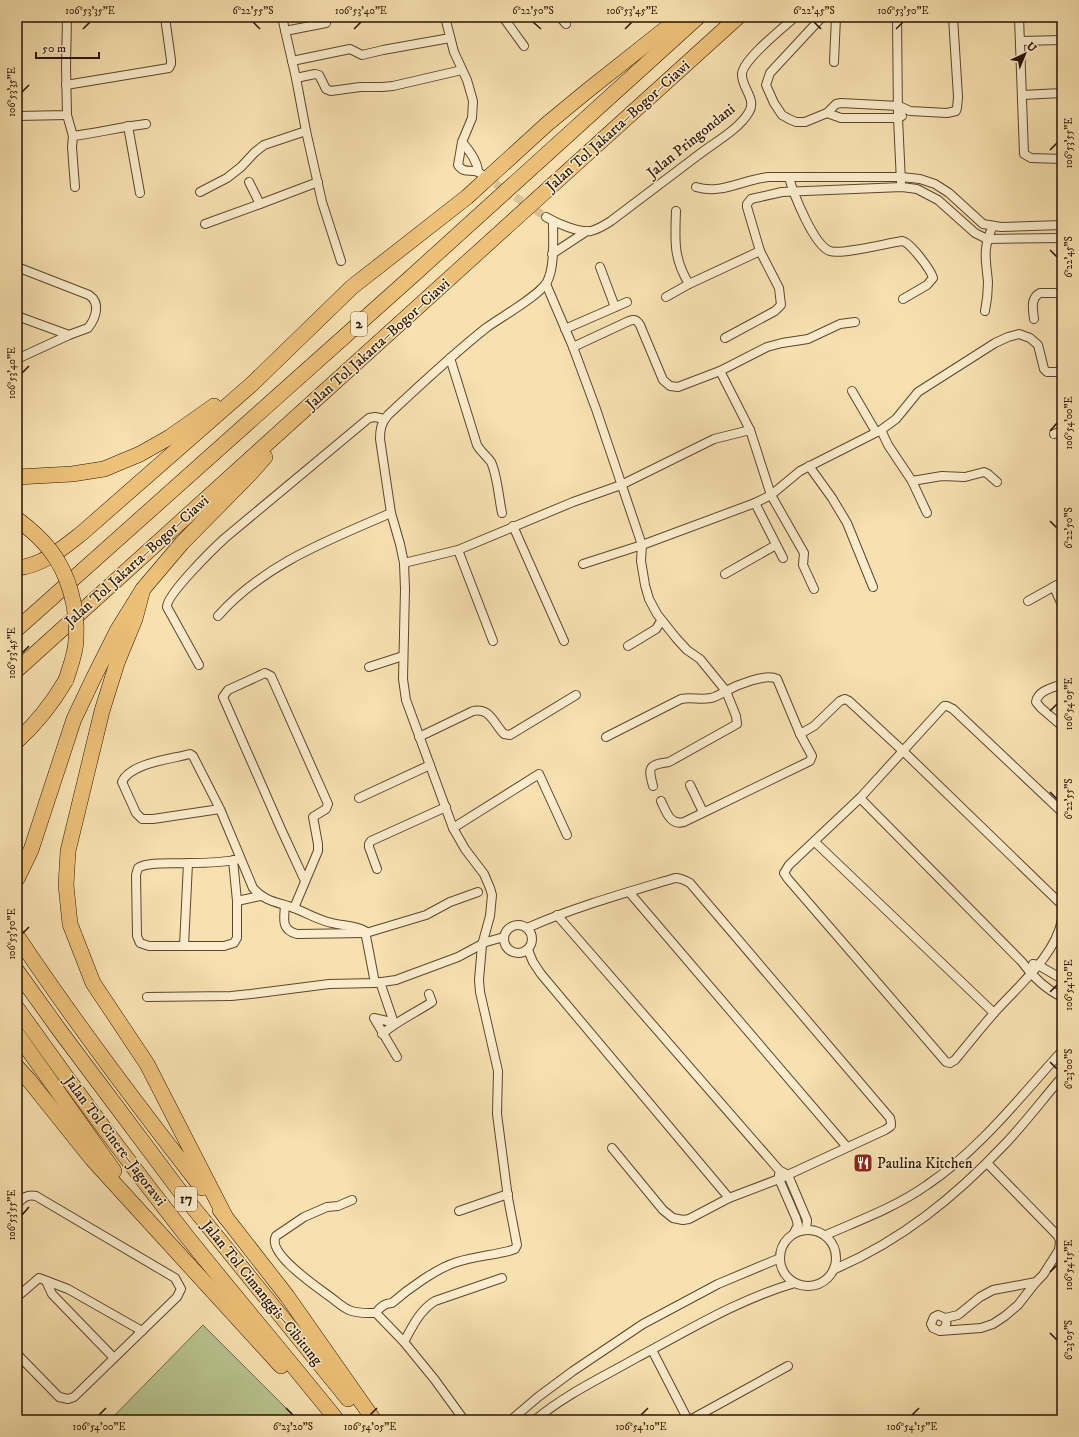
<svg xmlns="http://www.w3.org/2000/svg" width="1079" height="1437" font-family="'IM FELL DW Pica',serif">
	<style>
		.green { fill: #b8c48f; stroke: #716c48 }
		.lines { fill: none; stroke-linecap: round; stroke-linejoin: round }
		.street-tunnel { stroke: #d8c296; stroke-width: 8; stroke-dasharray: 8 4; stroke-linecap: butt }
		.street-casing { stroke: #5d462c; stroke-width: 10 }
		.highway-casing { stroke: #2a1300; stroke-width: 16 }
		.street { stroke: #faeccc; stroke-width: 8 }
		.highway { stroke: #ecc078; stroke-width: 15 }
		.highway-bridge-casing { stroke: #2a1300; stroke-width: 16; stroke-linecap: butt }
		.highway-bridge { stroke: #ecc078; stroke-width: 15 }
		.ticks { fill: none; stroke: #2a1300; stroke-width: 1.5 }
		.labels { text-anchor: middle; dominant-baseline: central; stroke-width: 3; stroke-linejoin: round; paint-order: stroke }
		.shield { fill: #faeccc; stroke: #68543d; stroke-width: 1 }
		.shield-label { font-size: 14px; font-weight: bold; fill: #2a1300 }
		.street-label { font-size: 15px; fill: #2a1300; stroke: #faeccc }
		.poi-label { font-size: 15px; fill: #2a1300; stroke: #faeccc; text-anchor: start }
		.neatline { fill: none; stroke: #2a1300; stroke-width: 1.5 }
		.ticks-label { font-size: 10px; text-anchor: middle; fill: #2a1300 }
	</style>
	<rect width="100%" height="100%" fill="#f7e1b1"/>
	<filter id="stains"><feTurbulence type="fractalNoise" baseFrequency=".005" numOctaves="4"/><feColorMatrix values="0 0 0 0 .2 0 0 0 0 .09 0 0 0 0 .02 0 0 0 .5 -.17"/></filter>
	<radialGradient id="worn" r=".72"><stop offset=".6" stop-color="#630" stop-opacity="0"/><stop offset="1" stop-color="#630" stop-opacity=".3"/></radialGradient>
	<path class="green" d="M203 1325 298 1420H110Z"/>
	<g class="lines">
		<path class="street-tunnel" d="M485 177 546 217"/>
		<g class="street-casing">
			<g id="street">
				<path d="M282 17 296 78 306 131 322 202 341 261"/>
				<path d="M445 17 454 52 467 80 473 101 472 118 462 142 458 165C464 174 470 169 478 172 480 173 482 175 484 176"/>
				<path d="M503 17 524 46"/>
				<path d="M560 17 566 24"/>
				<path d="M822 17 770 73 766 85 774 103 782 115 789 119 796 122H805L827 113 836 104 841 103 899 106 910 111 947 113 956 111 957 108 958 97 953 17"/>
				<path d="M897 17 898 118 901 182"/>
				<path d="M1019 17 1024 154 1031 158 1062 159"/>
				<path d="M285 31 326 23"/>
				<path d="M1020 41 1062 40"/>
				<path d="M292 61 350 49 362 55 383 50 450 38"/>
				<path d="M834 62 836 17"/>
				<path d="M296 78 315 74 319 75 326 89 331 91 360 87H382L393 86 462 70"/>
				<path d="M66 85 169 68 171 64V60L165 17"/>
				<path d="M1022 95 1062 93"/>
				<path d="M827 113 841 118H898L902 116"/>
				<path d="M67 115 73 136 72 147 75 187"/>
				<path d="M17 116 67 115 66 66 67 17"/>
				<path d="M128 126 140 193"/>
				<path d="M73 136C97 133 121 127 146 124"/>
				<path d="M462 142C469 150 477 161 478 171"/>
				<path d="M789 177C793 193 814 246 830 251 841 255 888 243 902 241 910 242 931 270 933 278L927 285 903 299"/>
				<path d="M249 182 260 204"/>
				<path d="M696 187C721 195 744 179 769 177H901L920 179 935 184 949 193 983 224 1001 227 1062 225"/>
				<path d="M200 192 227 178 241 167 255 152 264 145 306 131"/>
				<path d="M676 211C675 240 673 258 689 284"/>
				<path d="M546 217C556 223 579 233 591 231 598 229 605 225 611 221 641 198 671 176 701 153 717 141 739 129 749 112 757 99 741 87 742 74 743 59 783 28 795 17"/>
				<path d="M205 224 260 204 318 182"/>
				<path d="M552 254 587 231"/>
				<path d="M17 267 89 295C101 303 96 318 88 328L69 335 17 359"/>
				<path d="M600 267 615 307"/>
				<path d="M546 284 573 347 596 409 642 545 641 561 645 585 649 599 657 614 676 638 687 650 700 659 726 691C737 685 766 673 777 679L800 734 814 726 840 701 845 699 849 701 903 751 1062 905"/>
				<path d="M666 297 689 284 760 251"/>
				<path d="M985 311C987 301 988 292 988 282 986 259 982 249 993 226"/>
				<path d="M17 316 69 335"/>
				<path d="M1034 319C1033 310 1030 298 1040 293H1062"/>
				<path d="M565 329 627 302"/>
				<path d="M725 338 775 311 781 305 779 288 760 251 747 207V204L751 199 782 192 902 187 917 189 938 200 975 233 987 239 1062 238"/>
				<path d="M573 347 629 321C635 319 637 320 640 325L663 380 670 386 678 387 720 371 767 347 782 343 808 339 840 324 855 322"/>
				<path d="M450 358 477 445C480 451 487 456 491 462 497 474 499 499 502 513"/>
				<path d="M720 371 750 430 771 495 804 553 803 565 814 589"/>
				<path d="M852 391 876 432"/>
				<path d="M881 430 888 445 912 481 927 513"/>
				<path d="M1054 434 1062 431"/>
				<path d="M809 466 832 498 847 523 873 587"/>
				<path d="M912 481 942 476 965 477 984 472 988 474 997 482"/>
				<path d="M755 503 783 558"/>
				<path d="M513 526 564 641"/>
				<path d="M458 550 493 641"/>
				<path d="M404 563 458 550 573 502 621 485 714 439 750 430"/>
				<path d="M583 564 642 545 755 503 771 495 800 471 881 430 896 419 918 392 995 343 1008 337 1019 334 1030 338 1038 345 1044 369 1047 372H1062"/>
				<path d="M725 574 776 545"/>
				<path d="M1054 587 1062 605"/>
				<path d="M1028 601 1062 582"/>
				<path d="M218 616C264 564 329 540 391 513"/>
				<path d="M628 646 656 629 661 621"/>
				<path d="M199 665 167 607C166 595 214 548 225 538L369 418 375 417 384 419"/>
				<path d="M369 667 403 656"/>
				<path d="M1062 684C1053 688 1038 690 1036 702L1041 708 1062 726"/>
				<path d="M419 737 473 711C490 707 494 724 504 734L510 735 576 695"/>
				<path d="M606 737 681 699C691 697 701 700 711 698 716 697 721 694 726 691L736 716 737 724 669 762C648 765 648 767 653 786"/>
				<path d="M690 785 703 812"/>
				<path d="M359 798 430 765"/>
				<path d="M860 798 1022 962C1033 977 1045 989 1062 997"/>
				<path d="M661 801C666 811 670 826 684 822L810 761 812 756 800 734"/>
				<path d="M220 809 153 819H142L136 813 122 782C130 763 172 759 190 754L193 756 220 809 253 888C265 902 278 902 294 908 307 913 318 920 332 923 342 926 356 925 365 931L375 983"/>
				<path d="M1062 812 953 709 947 706H944L860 798 789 865 784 873 788 879 946 1062 950 1063 955 1060C968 1044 981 1028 994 1013 1018 986 1055 956 1062 920"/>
				<path d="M453 828 539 774 567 835"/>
				<path d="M815 842 994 1013"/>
				<path d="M233 860 237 901V938L234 943 224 946H149L140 943 137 936 136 875 138 868C148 861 175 864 188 863 205 863 223 863 240 859"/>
				<path d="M377 869 369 847V844L371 841 446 807"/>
				<path d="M629 892 847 1147"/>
				<path d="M237 901 260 896"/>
				<path d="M285 906C284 919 281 930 297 934L366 933 426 915 450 902 478 892"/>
				<path d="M294 908 318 851V844L313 817 326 809 328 804 271 676 265 673 228 690 223 697 281 829 305 881"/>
				<path d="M557 915 779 1170 788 1175 807 1220 806 1229"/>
				<circle cx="518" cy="939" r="14"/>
				<path d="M527 928C575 907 625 893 675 878 681 878 685 880 690 883L890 1118 891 1123V1126L885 1130 779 1179 729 1198 689 1219 683 1220 673 1218 663 1210 612 1148"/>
				<path d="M184 946 188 863"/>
				<path d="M528 950 533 962 541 974 729 1198"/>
				<path d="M1033 964 1038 965 1062 979"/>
				<path d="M380 982 394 1023"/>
				<path d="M147 997 231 996 251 994 329 984 375 983 396 980 458 957 486 942 504 937"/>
				<path d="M396 1023 374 1018 397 1057"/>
				<path d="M382 1034C397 1021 415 1013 432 1002L429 994"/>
				<path d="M779 1175V1179L796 1218 798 1225 794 1233"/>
				<path d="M352 1200 338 1206 327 1207 304 1217 276 1236C266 1253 317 1287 329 1296 335 1300 342 1307 349 1310 358 1314 367 1313 376 1313L404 1342 435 1380 464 1420"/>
				<path d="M17 1204C23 1198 27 1194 36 1196L175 1278 181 1289 177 1297 74 1397 68 1399 59 1397 17 1354"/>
				<path d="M459 1211 508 1194"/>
				<circle cx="808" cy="1258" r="28"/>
				<path d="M826 1235C860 1220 896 1207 927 1185 979 1150 1020 1097 1062 1051"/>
				<path d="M835 1269C902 1240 955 1197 1005 1144 1025 1123 1043 1099 1062 1077"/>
				<path d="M46 1281 52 1294 114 1358"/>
				<path d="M17 1297 39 1278 68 1289 142 1331"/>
				<path d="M376 1313C380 1307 385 1303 392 1303 408 1289 437 1268 457 1262 473 1257 492 1255 509 1251L515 1249 517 1245 508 1198 497 1114 498 1071 480 992 479 980 482 945 490 916 492 895 490 888 484 874 465 849 453 828 406 700 403 679 405 589 404 563 400 544 391 513 380 439C380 430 381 423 388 415 420 385 452 355 486 328 501 317 539 296 547 282 555 267 553 239 553 222"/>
				<path d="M945 1318C948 1324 946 1328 940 1331L933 1328 931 1324 934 1317 938 1315 945 1318 958 1315 980 1297 993 1290 1036 1282"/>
				<path d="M940 1331 981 1328 993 1324 1005 1316 1018 1305 1036 1282 1043 1275 1059 1250 1060 1241 1058 1236 987 1163"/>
				<path d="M404 1342C412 1327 420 1310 435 1301L502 1278"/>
				<path d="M652 1350 688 1420"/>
				<path d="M511 1420 538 1397 573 1371 643 1324 718 1284 780 1258"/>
				<path d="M535 1420C566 1394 603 1377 638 1357 689 1330 739 1299 795 1283"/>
				<path d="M690 1420 788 1366"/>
			</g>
		</g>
		<g class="highway-casing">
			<g id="highway">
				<path d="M17 477 72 474 104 469 140 454 170 437 214 406"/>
				<path d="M17 568C42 566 63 548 82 533L252 384 352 287 467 197 547 124 587 91 664 30 685 17"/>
				<path d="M143 589 135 619 117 663 102 711 68 851 66 885 70 924 93 983 147 1064 226 1218"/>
				<path d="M17 629 410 278 698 17"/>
				<path d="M17 670 738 17"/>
				<path d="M17 741C37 723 52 704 66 680"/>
				<path d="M17 879 31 850 74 719 94 677 117 631 143 589 182 543 250 474 265 457"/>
				<path d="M17 936C75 1023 138 1106 202 1188"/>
				<path d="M17 971 60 1031 179 1190 348 1399"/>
				<path d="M17 1008C72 1086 129 1163 188 1238 237 1299 288 1359 337 1420"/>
				<path d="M17 1034 114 1171"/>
				<path d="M17 1067 28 1079 92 1159 281 1366"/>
				<path d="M220 1210 287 1296 374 1420"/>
			</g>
		</g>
		<use href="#street" class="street"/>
		<use href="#highway" class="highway"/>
		<g class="highway-bridge-casing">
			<path id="highway-bridge" d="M17 519C29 528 41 538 50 550 69 574 78 609 76 639 76 653 70 667 66 680"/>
		</g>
		<use href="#highway-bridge" class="highway-bridge"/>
	</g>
	<path class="ticks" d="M253 22 260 29M533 22 541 29M814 22 821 29M83 29 90 22M354 29 361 22M625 29 632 22M896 29 903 22M22 92 29 85M1050 150 1057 143M1050 250 1057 257M22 373 29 366M1050 431 1057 423M1050 521 1057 528M22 653 29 646M1050 711 1057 704M1050 792 1057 799M22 934 29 927M1050 992 1057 985M1050 1062 1057 1069M22 1215 29 1207M1050 1272 1057 1265M1050 1333 1057 1340M286 1408 293 1415M99 1415 106 1408M370 1415 377 1408M641 1415 648 1408M912 1415 919 1408"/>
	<defs>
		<g id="restaurant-square" transform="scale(1)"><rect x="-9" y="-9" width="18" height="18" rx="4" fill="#8f2418" stroke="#faeccc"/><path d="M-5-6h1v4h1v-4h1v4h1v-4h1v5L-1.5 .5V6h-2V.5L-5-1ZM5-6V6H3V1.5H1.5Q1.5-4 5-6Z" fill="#fff"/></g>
	</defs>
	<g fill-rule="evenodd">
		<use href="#restaurant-square" x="863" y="1163"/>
	</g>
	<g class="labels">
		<g class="shield">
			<rect x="351" y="312" width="16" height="24" rx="3"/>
			<rect x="175" y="1187" width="22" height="24" rx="3"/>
		</g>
		<g class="shield-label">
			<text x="359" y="324">2</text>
			<text x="186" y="1199">17</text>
		</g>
		<g class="street-label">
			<text transform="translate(618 126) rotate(-42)">Jalan Tol Jakarta–Bogor–Ciawi</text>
			<text transform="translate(691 141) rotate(-39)">Jalan Pringondani</text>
			<text transform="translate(378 344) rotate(-42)">Jalan Tol Jakarta–Bogor–Ciawi</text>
			<text transform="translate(137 561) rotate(-42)">Jalan Tol Jakarta–Bogor–Ciawi</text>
			<text transform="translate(115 1141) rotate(53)">Jalan Tol Cinere–Jagorawi</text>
			<text transform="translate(262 1293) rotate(51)">Jalan Tol Cimanggis–Cibitung</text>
		</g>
		<g class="poi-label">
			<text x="877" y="1163">Paulina Kitchen</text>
		</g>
	</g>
	<rect width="1079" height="1437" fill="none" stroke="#f7e1b1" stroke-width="44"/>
	<g transform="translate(1025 54) rotate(44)" stroke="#faeccc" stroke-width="3" paint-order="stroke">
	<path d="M0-3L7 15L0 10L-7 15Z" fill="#2a1300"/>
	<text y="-6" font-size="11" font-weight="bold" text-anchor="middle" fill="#2a1300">U</text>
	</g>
	<path d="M36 52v6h63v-6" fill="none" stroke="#2a1300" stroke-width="2"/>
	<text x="42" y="52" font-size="12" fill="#2a1300" stroke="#faeccc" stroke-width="3" paint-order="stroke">50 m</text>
	<rect x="22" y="22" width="1035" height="1393" class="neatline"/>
	<g class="ticks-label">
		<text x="90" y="14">106°53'35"E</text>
		<text x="253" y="14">6°22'55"S</text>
		<text x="361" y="14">106°53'40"E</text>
		<text x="533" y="14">6°22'50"S</text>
		<text x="632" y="14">106°53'45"E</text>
		<text x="814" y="14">6°22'45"S</text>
		<text x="903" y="14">106°53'50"E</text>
		<text transform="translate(11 92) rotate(-90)" y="4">106°53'35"E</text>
		<text transform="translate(1068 143) rotate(-90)" y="4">106°53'55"E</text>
		<text transform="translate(1068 257) rotate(-90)" y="4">6°22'45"S</text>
		<text transform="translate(11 373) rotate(-90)" y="4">106°53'40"E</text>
		<text transform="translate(1068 423) rotate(-90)" y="4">106°54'00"E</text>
		<text transform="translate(1068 528) rotate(-90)" y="4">6°22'50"S</text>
		<text transform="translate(11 653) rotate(-90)" y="4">106°53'45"E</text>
		<text transform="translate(1068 704) rotate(-90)" y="4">106°54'05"E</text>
		<text transform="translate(1068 799) rotate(-90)" y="4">6°22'55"S</text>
		<text transform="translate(11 934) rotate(-90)" y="4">106°53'50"E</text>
		<text transform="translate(1068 985) rotate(-90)" y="4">106°54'10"E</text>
		<text transform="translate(1068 1069) rotate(-90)" y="4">6°23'00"S</text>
		<text transform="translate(11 1215) rotate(-90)" y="4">106°53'55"E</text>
		<text transform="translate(1068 1265) rotate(-90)" y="4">106°54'15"E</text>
		<text transform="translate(1068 1340) rotate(-90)" y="4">6°23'05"S</text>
		<text x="99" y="1430">106°54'00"E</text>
		<text x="293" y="1430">6°23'20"S</text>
		<text x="370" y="1430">106°54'05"E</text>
		<text x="641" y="1430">106°54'10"E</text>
		<text x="912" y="1430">106°54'15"E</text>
	</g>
	<rect width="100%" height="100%" filter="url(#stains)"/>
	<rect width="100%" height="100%" fill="url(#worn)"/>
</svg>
